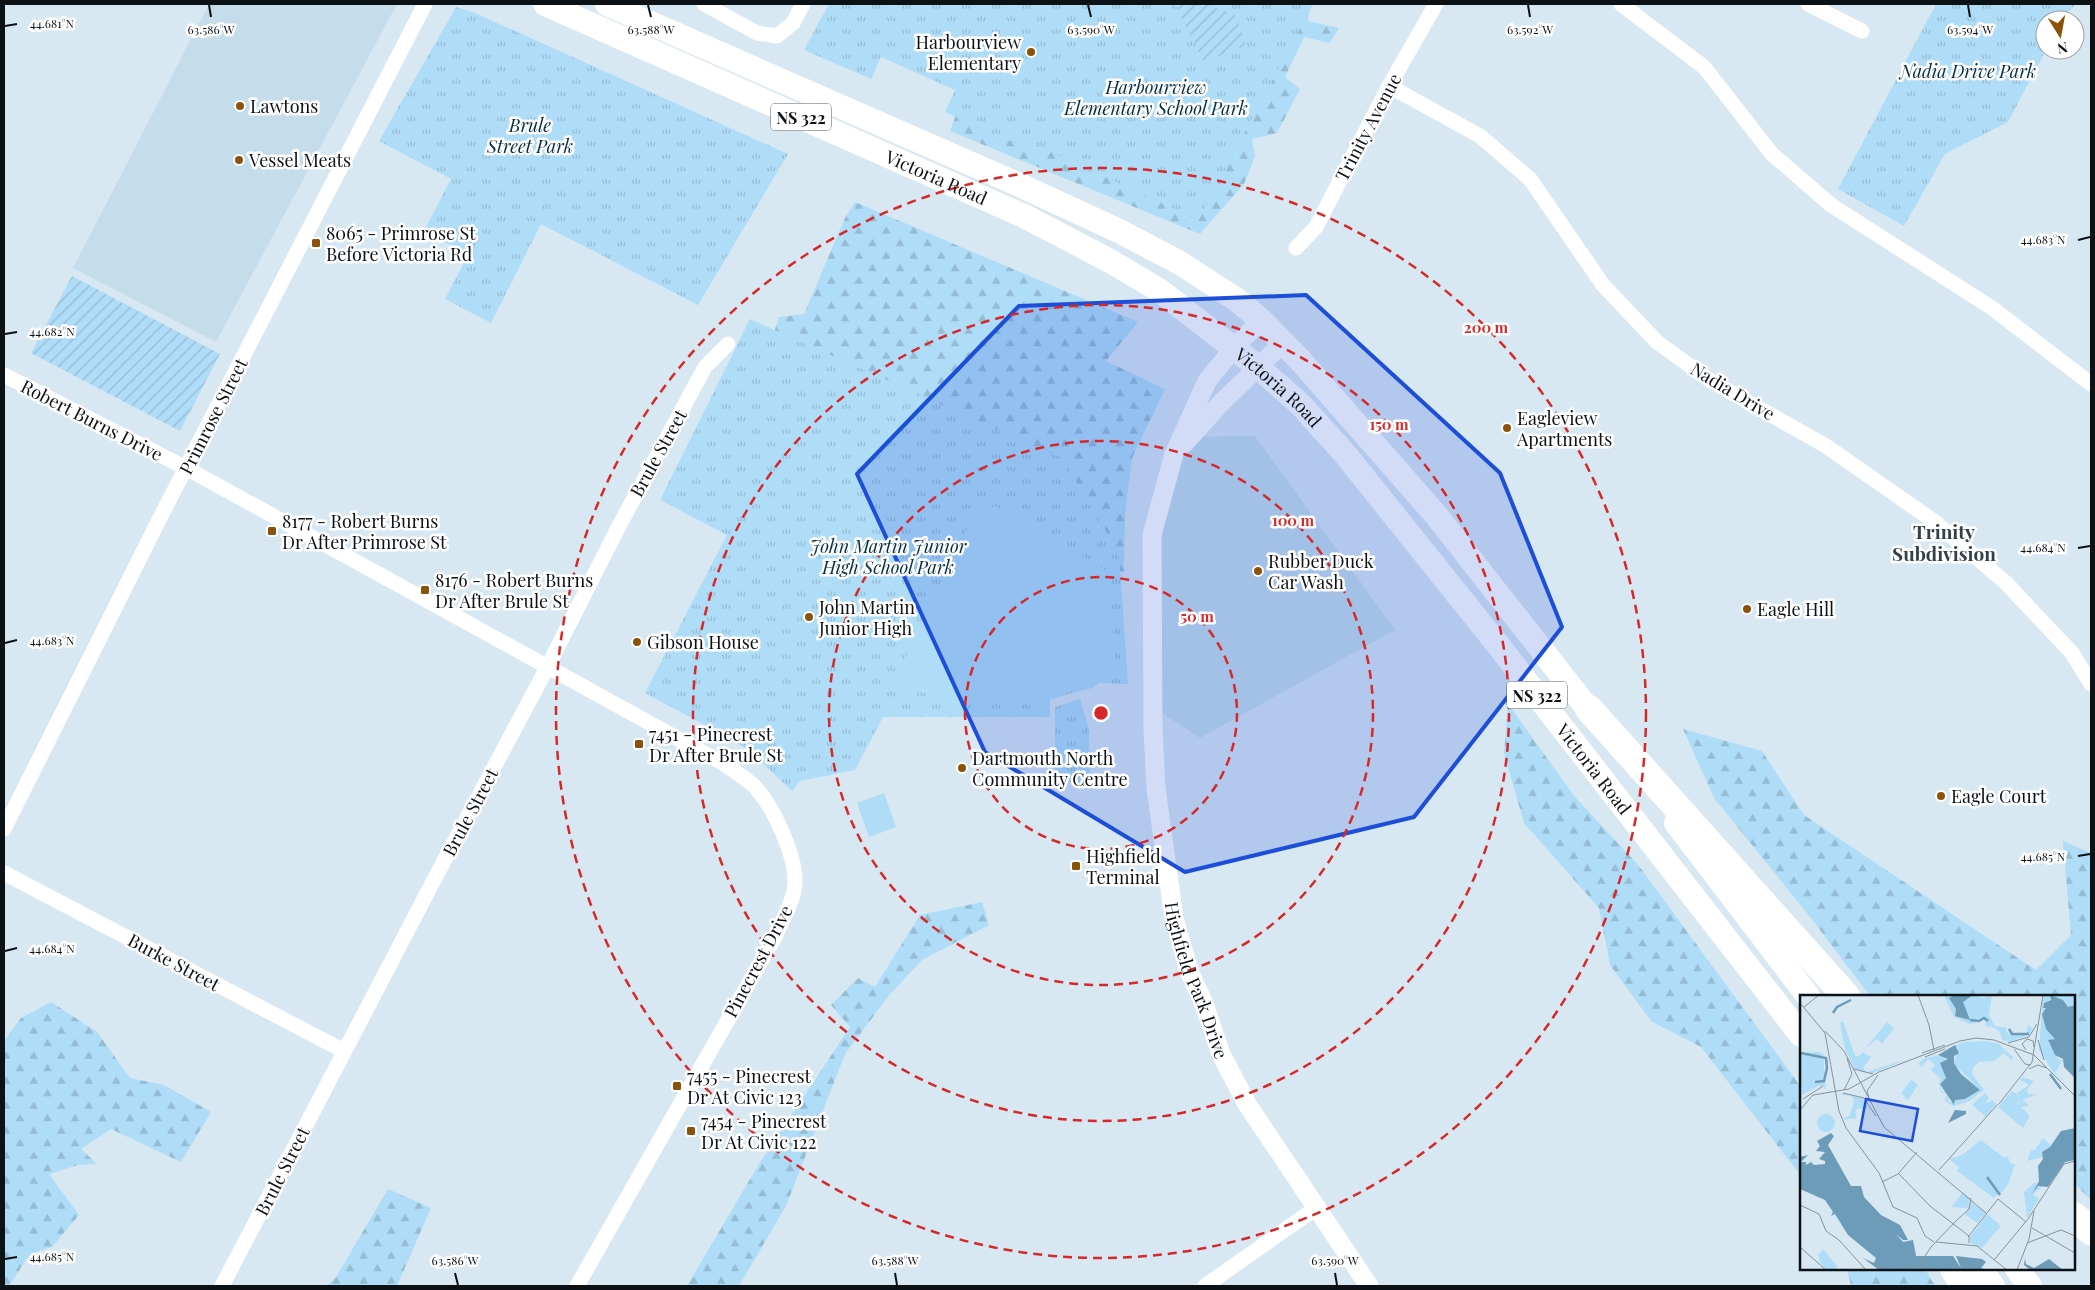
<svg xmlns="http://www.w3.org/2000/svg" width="2095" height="1290" font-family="'Playfair Display',serif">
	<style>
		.built { fill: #c5dceb }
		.forest { fill: url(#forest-firs) }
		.park { fill: url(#park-tufts) }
		.garden { fill: url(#garden-furrows) }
		.pitch { fill: #afdcf7 }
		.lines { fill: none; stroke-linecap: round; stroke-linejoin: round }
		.minor { stroke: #fff; stroke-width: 15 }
		.tertiary { stroke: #fff; stroke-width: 19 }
		.primary { stroke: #fff; stroke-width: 24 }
		.motorway { stroke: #fff; stroke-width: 28 }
		.marked { fill: #1d4ed8; fill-opacity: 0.2; stroke: #1d4ed8; stroke-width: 4; stroke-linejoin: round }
		.ticks { fill: none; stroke: #0c1115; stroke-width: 2 }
		.ring { fill: none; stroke: #d62828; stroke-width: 2.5; stroke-dasharray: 9 6 }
		.poi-dot { fill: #8b520a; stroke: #fff; stroke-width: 2 }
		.labels { text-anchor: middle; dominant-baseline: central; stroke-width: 5; stroke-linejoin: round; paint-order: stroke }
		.shield { fill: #fff; stroke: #55585b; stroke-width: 1 }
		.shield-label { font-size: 16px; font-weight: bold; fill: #0c1115 }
		.poi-label { font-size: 18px; fill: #0c1115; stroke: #fff; text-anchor: start }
		.park-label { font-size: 18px; font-style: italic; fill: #042e43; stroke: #fff }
		.street-label { font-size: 18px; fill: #0c1115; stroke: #fff }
		.neighbourhood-label { font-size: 19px; font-weight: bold; fill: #334049; stroke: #fff }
		.inset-river { fill: none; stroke: #6c9cb8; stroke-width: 2.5 }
		.inset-road { fill: none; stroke: #86929a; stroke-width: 1 }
		.view { fill: #1d4ed8; fill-opacity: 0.15; stroke: #1d4ed8; stroke-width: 2.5 }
		.inset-edge { fill: none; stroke: #0c1115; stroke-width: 2.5 }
		.ticks-label { font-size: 12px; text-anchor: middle; fill: #0c1115; stroke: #fff; stroke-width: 5; stroke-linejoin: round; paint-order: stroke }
		.centre { fill: #d62828; stroke: #fff; stroke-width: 2.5 }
		.ring-label { font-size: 15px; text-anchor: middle; font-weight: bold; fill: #d62828; stroke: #fff; stroke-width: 5; stroke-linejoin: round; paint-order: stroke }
	</style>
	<defs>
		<pattern id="forest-firs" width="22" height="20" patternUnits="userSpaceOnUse" patternTransform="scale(1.25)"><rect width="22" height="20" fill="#afdcf7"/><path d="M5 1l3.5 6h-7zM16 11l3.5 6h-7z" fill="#95bcd3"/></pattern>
		<pattern id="park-tufts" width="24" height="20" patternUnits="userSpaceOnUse" patternTransform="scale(1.25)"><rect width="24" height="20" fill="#afdcf7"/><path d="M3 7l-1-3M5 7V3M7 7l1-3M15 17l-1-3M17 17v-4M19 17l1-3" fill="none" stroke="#95bcd3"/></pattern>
		<pattern id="garden-furrows" width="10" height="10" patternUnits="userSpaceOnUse" patternTransform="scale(1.25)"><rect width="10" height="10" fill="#afdcf7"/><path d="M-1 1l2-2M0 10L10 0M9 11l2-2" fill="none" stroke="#95bcd3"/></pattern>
	</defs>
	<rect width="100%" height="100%" fill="#d8e8f3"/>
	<g class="built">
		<path d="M209 4H397L216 342 73 268Z"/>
		<path d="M1255 436 1395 630 1200 738 1150 705 1144 589 1176 437Z"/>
	</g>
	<g class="forest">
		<path d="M1310 8 1308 21 1339 28 1330 43 1304 37 1285 77 1300 89 1277 133 1252 139 1255 156 1244 184 1200 234 950 131 965 89Z"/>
		<path d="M855 202 1138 322 1106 361 1165 389 1132 458 1125 513 1124 572H1112L771 341 779 317 804 314 845 218Z"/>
		<path d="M1508 704 1575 797 1639 866 1801 1087V1176L1701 1047 1651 1021 1610 965 1599 908 1524 823 1504 753Z"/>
		<path d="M1683 729 1762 751 1804 815 2036 970 2071 935 2063 841 2091 853V1200L2074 1183V996H1870L1807 913 1714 798Z"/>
		<path d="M982 902 989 925 922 960 891 993 845 1054 786 1206 739 1286H687L759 1164 850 1027 831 1005 858 978 875 987 920 915Z"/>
		<path d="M51 1002 97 1032 130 1078 164 1085 211 1112 181 1162 111 1129 81 1149 97 1164 78 1165 49 1174 79 1215 52 1247 30 1254 9 1286H4V1041L21 1018Z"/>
		<path d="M388 1189 431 1208 397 1286H327L336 1277Z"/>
		<path d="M1847 1269H1925L1935 1286H1851Z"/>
	</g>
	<g class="park">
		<path d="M829 4H1313L1198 220 1036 145 1033 151 945 112 955 90 881 57 871 79 804 50Z"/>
		<path d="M1936 4H2076L2061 20H2045L2046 50 2008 122 1945 154 1904 226 1838 189Z"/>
		<path d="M456 7 475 13 788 154 698 305 541 224 491 323 445 299 468 255 424 231 451 179 379 141Z"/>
		<path d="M750 319 1062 458 1119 553 1128 684 1099 683 1092 688 1050 699V717H883L855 770 800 781 792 791 750 751 731 739 645 693 727 535 660 500Z"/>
		<path d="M1080 699 1089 729 1090 788 1055 777V707Z"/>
	</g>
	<g class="garden">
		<path d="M1175 4H1205L1236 15 1246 45 1204 62Z"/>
		<path d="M72 276 220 354 180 431 31 353Z"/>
	</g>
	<g class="pitch">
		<path d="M985 506 997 507 1109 572 1116 673C1087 685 1057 698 1025 703 981 709 937 696 894 686L913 639 976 511Z"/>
		<path d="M884 793 896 827 869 837 857 803Z"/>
	</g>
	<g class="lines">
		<g class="minor">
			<path d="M704 4 757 33 777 36 793 23 803 4"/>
			<path d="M1621 4 1704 67 1772 154 1831 205 1992 308 2091 384"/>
			<path d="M1808 4 1862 31"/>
			<path d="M1389 86 1480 136 1530 179 1603 285 1657 342 1711 381 1826 446 1935 522 2006 583 2072 653 2091 684"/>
			<path d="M1296 248 1316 227 1389 86 1436 4"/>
			<path d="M4 375 186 468 724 764C734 771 746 778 755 787 773 806 795 854 795 881 795 899 783 918 776 935L577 1286"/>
			<path d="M4 829 164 510 425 4"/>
			<path d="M4 873 344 1051"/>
			<path d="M222 1286 436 876 548 666 619 526 705 367 728 344"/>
			<path d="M1205 1286 1316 1208"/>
		</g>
		<g class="tertiary">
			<path id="s1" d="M1261 320 1234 348 1207 381 1174 454 1152 535 1153 729 1156 788 1174 918 1189 971 1204 1004 1221 1054 1247 1104 1369 1286"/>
			<path d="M1184 444 1221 403 1283 343"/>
		</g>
		<g class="primary">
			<path id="s2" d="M545 4 1024 216 1110 261 1159 290 1259 368 1301 405 1345 454 1498 645 1801 1035"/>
			<path d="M607 4 1024 187 1119 231 1180 263 1237 300 1261 320 1300 360 1436 515 1599 723"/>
			<path d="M1676 823 1808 996"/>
			<path d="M1980 1269 1993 1286"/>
			<path d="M2017 1269 2030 1286"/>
		</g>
		<g class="motorway">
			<path d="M1589 709 1846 996"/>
			<path d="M2074 1216 2091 1231"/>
			<path d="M1954 1269 1965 1286"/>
		</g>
	</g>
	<path class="marked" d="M1306 295 1500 473 1562 627 1414 817 1185 872 985 752 857 474 1019 306Z"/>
	<path class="ticks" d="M209 5 211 17M648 5 651 17M1088 5 1091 17M1528 5 1530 17M1968 5 1970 17M5 26 17 24M2078 240 2090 237M5 334 17 332M2078 548 2090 546M5 643 17 640M2078 856 2090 854M5 951 17 948M5 1259 17 1257M455 1273 458 1285M895 1273 897 1285M1335 1273 1337 1285"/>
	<g class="ring">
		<circle cx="1101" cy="713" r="136"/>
		<circle cx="1101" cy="713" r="272"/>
		<circle cx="1101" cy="713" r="408"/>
		<circle cx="1101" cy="713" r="545"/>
	</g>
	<g class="poi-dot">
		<circle cx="1031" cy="52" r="5"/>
		<circle cx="240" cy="106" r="5"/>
		<circle cx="239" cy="160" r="5"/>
		<rect x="311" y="238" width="10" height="10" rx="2.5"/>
		<circle cx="1507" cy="428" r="5"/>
		<rect x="267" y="526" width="10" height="10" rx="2.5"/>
		<circle cx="1258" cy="571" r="5"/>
		<rect x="420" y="585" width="10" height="10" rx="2.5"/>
		<circle cx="1747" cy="609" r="5"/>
		<circle cx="809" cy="617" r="5"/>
		<circle cx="637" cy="642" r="5"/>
		<rect x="634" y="739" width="10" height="10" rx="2.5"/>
		<circle cx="962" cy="768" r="5"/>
		<circle cx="1941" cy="796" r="5"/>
		<rect x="1071" y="861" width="10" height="10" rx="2.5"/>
		<rect x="672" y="1081" width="10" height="10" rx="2.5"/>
		<rect x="686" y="1126" width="10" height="10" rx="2.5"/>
	</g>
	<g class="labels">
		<g class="shield">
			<rect x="771" y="103.5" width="60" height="27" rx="4"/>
			<rect x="1507" y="681.5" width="60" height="27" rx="4"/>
		</g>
		<g class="shield-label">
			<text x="801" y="117">NS 322</text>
			<text x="1537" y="695">NS 322</text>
		</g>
		<g class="poi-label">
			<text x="1021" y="42" text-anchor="end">Harbourview<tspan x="1021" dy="21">Elementary</tspan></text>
			<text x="250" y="106">Lawtons</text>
			<text x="249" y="160">Vessel Meats</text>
			<text x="326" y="233">8065 - Primrose St<tspan x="326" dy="21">Before Victoria Rd</tspan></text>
			<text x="1517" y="418">Eagleview<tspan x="1517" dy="21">Apartments</tspan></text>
			<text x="282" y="521">8177 - Robert Burns<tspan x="282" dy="21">Dr After Primrose St</tspan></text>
			<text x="1268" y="561">Rubber Duck<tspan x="1268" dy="21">Car Wash</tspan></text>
			<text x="435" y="580">8176 - Robert Burns<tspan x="435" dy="21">Dr After Brule St</tspan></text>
			<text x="819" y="607">John Martin<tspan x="819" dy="21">Junior High</tspan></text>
			<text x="1757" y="609">Eagle Hill</text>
			<text x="647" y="642">Gibson House</text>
			<text x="649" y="734">7451 - Pinecrest<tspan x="649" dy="21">Dr After Brule St</tspan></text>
			<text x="972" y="758">Dartmouth North<tspan x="972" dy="21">Community Centre</tspan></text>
			<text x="1951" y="796">Eagle Court</text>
			<text x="1086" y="856">Highfield<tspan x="1086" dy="21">Terminal</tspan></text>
			<text x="687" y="1076">7455 - Pinecrest<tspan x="687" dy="21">Dr At Civic 123</tspan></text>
			<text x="701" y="1121">7454 - Pinecrest<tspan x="701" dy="21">Dr At Civic 122</tspan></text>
		</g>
		<g class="park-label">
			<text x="1968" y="71">Nadia Drive Park</text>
			<text x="1156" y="87">Harbourview<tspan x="1156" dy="21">Elementary School Park</tspan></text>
			<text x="530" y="125">Brule<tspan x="530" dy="21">Street Park</tspan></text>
			<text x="888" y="546">John Martin Junior<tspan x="888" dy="21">High School Park</tspan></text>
		</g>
		<g class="street-label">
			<text transform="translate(1368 127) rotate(-62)">Trinity Avenue</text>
			<text stroke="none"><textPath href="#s2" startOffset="428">Victoria Road</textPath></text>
			<text stroke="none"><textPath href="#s2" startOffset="832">Victoria Road</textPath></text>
			<text transform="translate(1733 391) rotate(31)">Nadia Drive</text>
			<text transform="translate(213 416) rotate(-63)">Primrose Street</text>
			<text transform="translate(92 420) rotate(27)">Robert Burns Drive</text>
			<text transform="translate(658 453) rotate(-61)">Brule Street</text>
			<text stroke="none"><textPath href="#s2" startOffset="1328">Victoria Road</textPath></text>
			<text transform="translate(470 812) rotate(-62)">Brule Street</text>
			<text transform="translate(758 961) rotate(-62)">Pinecrest Drive</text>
			<text transform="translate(174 962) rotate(28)">Burke Street</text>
			<text stroke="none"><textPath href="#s1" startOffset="696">Highfield Park Drive</textPath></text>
			<text transform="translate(282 1171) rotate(-63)">Brule Street</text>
		</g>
		<g class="neighbourhood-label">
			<text x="1944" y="531">Trinity<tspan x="1944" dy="22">Subdivision</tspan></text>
		</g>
	</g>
	<g transform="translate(1800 995)">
		<rect width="275" height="275" fill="#d8e8f3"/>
		<path d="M43 26 55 60 58 62 63 57 71 62 63 73 67 77 108 64 71 79 55 74 45 54 40 28ZM87 27 94 33 82 49 77 44 66 53ZM17 128a9 9 0 1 1 18 0a9 9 0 1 1-18 0ZM181 145 204 163 207 161 213 172 208 189 194 203 157 176 159 172 149 164 162 160Z" fill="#afdcf7"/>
		<path d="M173 0 182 3 192 0 189 20 195 31 207 33 206 37 210 39 226 38 228 30 233 34 229 40 210 47 202 45 200 37 193 32 185 31 186 25 177 23 176 28 170 29 163 7ZM18 57 23 59 26 95 23 91H18L2 100 0 58ZM223 82 234 86 227 95 228 99H237L217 107 213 97 220 102 217 98 229 90 220 85ZM45 98 62 102 71 117 66 112 65 115 58 113 55 117 57 123 42 125 50 120 54 106 52 101 38 99ZM185 98 189 103 185 109 192 105 196 109 186 122 172 110ZM194 156 197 157 204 163 207 161 208 167 215 170 208 189 200 200 197 199 205 192V175L209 171Z" fill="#afdcf7"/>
		<path d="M144 0H155L150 1 156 14 155 20 170 25V29L154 22ZM243 0H275V10L268 12 263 5 253 3 244 8 243 13 247 12 242 18 247 33 255 44 248 47 259 65H263L255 78 275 97 254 78 239 55ZM186 46 199 49 213 62 212 66 204 58 194 66 179 67 173 73 172 79 184 95 169 106 153 111 144 105 148 99 141 97 139 89 141 84 131 75 135 70 128 64 122 72 118 69 125 63 139 60 147 64 140 69 146 83 140 89 142 96 149 98 148 106 155 109V105L165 104 180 95 154 69 158 52 146 54 165 47ZM114 82 112 85 118 90 108 105 101 98ZM212 96 221 103 215 112 222 104 229 111 221 112 230 121 223 133 198 112ZM243 143 251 151 242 157 243 162 227 166 231 155 234 156ZM234 188H237L235 193 244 190 233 199 239 204 227 223 224 197ZM163 197 170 203 168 213 151 212ZM171 207 186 218 177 228 165 219ZM187 219 201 231 182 253 170 248V242ZM23 254 38 272 34 275H27L20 268 18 260Z" fill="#afdcf7"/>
		<path d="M154 0H173L163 7 170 25 155 21 156 14 149 3ZM250 0 263 5 268 12 275 10V83L264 72 263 64 255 60 248 45 255 44 246 34 242 19 246 13H243L244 8 251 5ZM155 50 159 58 154 61V68L161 79 180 95 165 104 155 105 154 110 140 89 146 83 140 68 148 64 138 60ZM155 115 166 116V119L148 128ZM275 133V165L265 167 248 192 238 191 232 199 239 186 238 171 243 164 242 157 250 152 261 136ZM31 138 34 141 28 150 51 191H61L64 202 81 220 100 230 108 245H103L96 239 103 247 113 245 116 261H153L161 273 156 261 182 264 186 267 181 273 187 275H79L63 263 74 268 76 263 48 240 35 219 31 221 33 217 25 205 0 194V162L8 160 1 167H6V170L11 167 14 170 25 169V166L19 164 25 157 16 156 20 151 17 146ZM225 263 226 269 234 273 249 264 263 275H230L224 270Z" fill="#6c9cb8"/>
		<path class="inset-river" d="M33 18 37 12 51 5M170 25 179 26 184 23 188 26M209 34 212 39H229M1 58 26 63 27 73 24 86 15 87M250 79 261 94M187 182 200 200"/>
		<path class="inset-road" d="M118 0 129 30 134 55M0 8 25 38 39 116 46 133 79 178 93 212 117 223 125 241 134 247M4 12 19 0M25 36 44 56 84 132 186 218M238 45 244 65M208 48 229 42 237 29M214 54 225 69 231 70M226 55 222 49 227 44 233 46 234 52M122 58 145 50M125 62 145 54M54 74 73 79M229 74 238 70 247 73M44 95 52 79 47 63M43 98 64 103 76 121M3 104 23 91M70 107 67 96 78 80M199 109 232 67 243 0M0 115 13 100 49 94 79 77 160 46 176 43 194 45 234 60 275 101M139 175 198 109M98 178 130 211 169 241V248M82 187 98 179 117 157M0 210 19 219 26 236 39 245 66 275M155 227 169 214 171 203M232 233 275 258M168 242 198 204 226 227M136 247 177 251 207 275M227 248 261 235 275 241M0 252 26 275M194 265 228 224 264 169 275 166M116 275 131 252 156 226M217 275 229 244 234 216"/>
		<path class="view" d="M66 104 118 114 112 146 60 136Z"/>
		<rect width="275" height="275" class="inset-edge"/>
	</g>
	<g class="ticks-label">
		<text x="52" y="28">44.681°N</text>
		<text x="211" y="34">63.586°W</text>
		<text x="651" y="34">63.588°W</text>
		<text x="1091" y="34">63.590°W</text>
		<text x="1530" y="34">63.592°W</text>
		<text x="1970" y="34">63.594°W</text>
		<text x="2043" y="244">44.683°N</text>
		<text x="52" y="336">44.682°N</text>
		<text x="2043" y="552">44.684°N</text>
		<text x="52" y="645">44.683°N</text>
		<text x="2043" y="861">44.685°N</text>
		<text x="52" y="953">44.684°N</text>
		<text x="52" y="1261">44.685°N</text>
		<text x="455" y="1265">63.586°W</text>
		<text x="895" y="1265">63.588°W</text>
		<text x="1335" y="1265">63.590°W</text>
	</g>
	<circle cx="1101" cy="713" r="8" class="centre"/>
	<g class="ring-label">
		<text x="1486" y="333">200 m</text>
		<text x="1389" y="430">150 m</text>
		<text x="1293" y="526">100 m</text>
		<text x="1197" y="622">50 m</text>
	</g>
	<rect width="2095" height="1290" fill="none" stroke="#0c1115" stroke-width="10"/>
	<g transform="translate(2060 35) rotate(169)"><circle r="24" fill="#ffffff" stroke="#9ea0a1"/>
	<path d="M0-4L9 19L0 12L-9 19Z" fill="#8b520a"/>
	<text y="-8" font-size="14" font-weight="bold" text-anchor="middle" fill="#0c1115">N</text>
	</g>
</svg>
